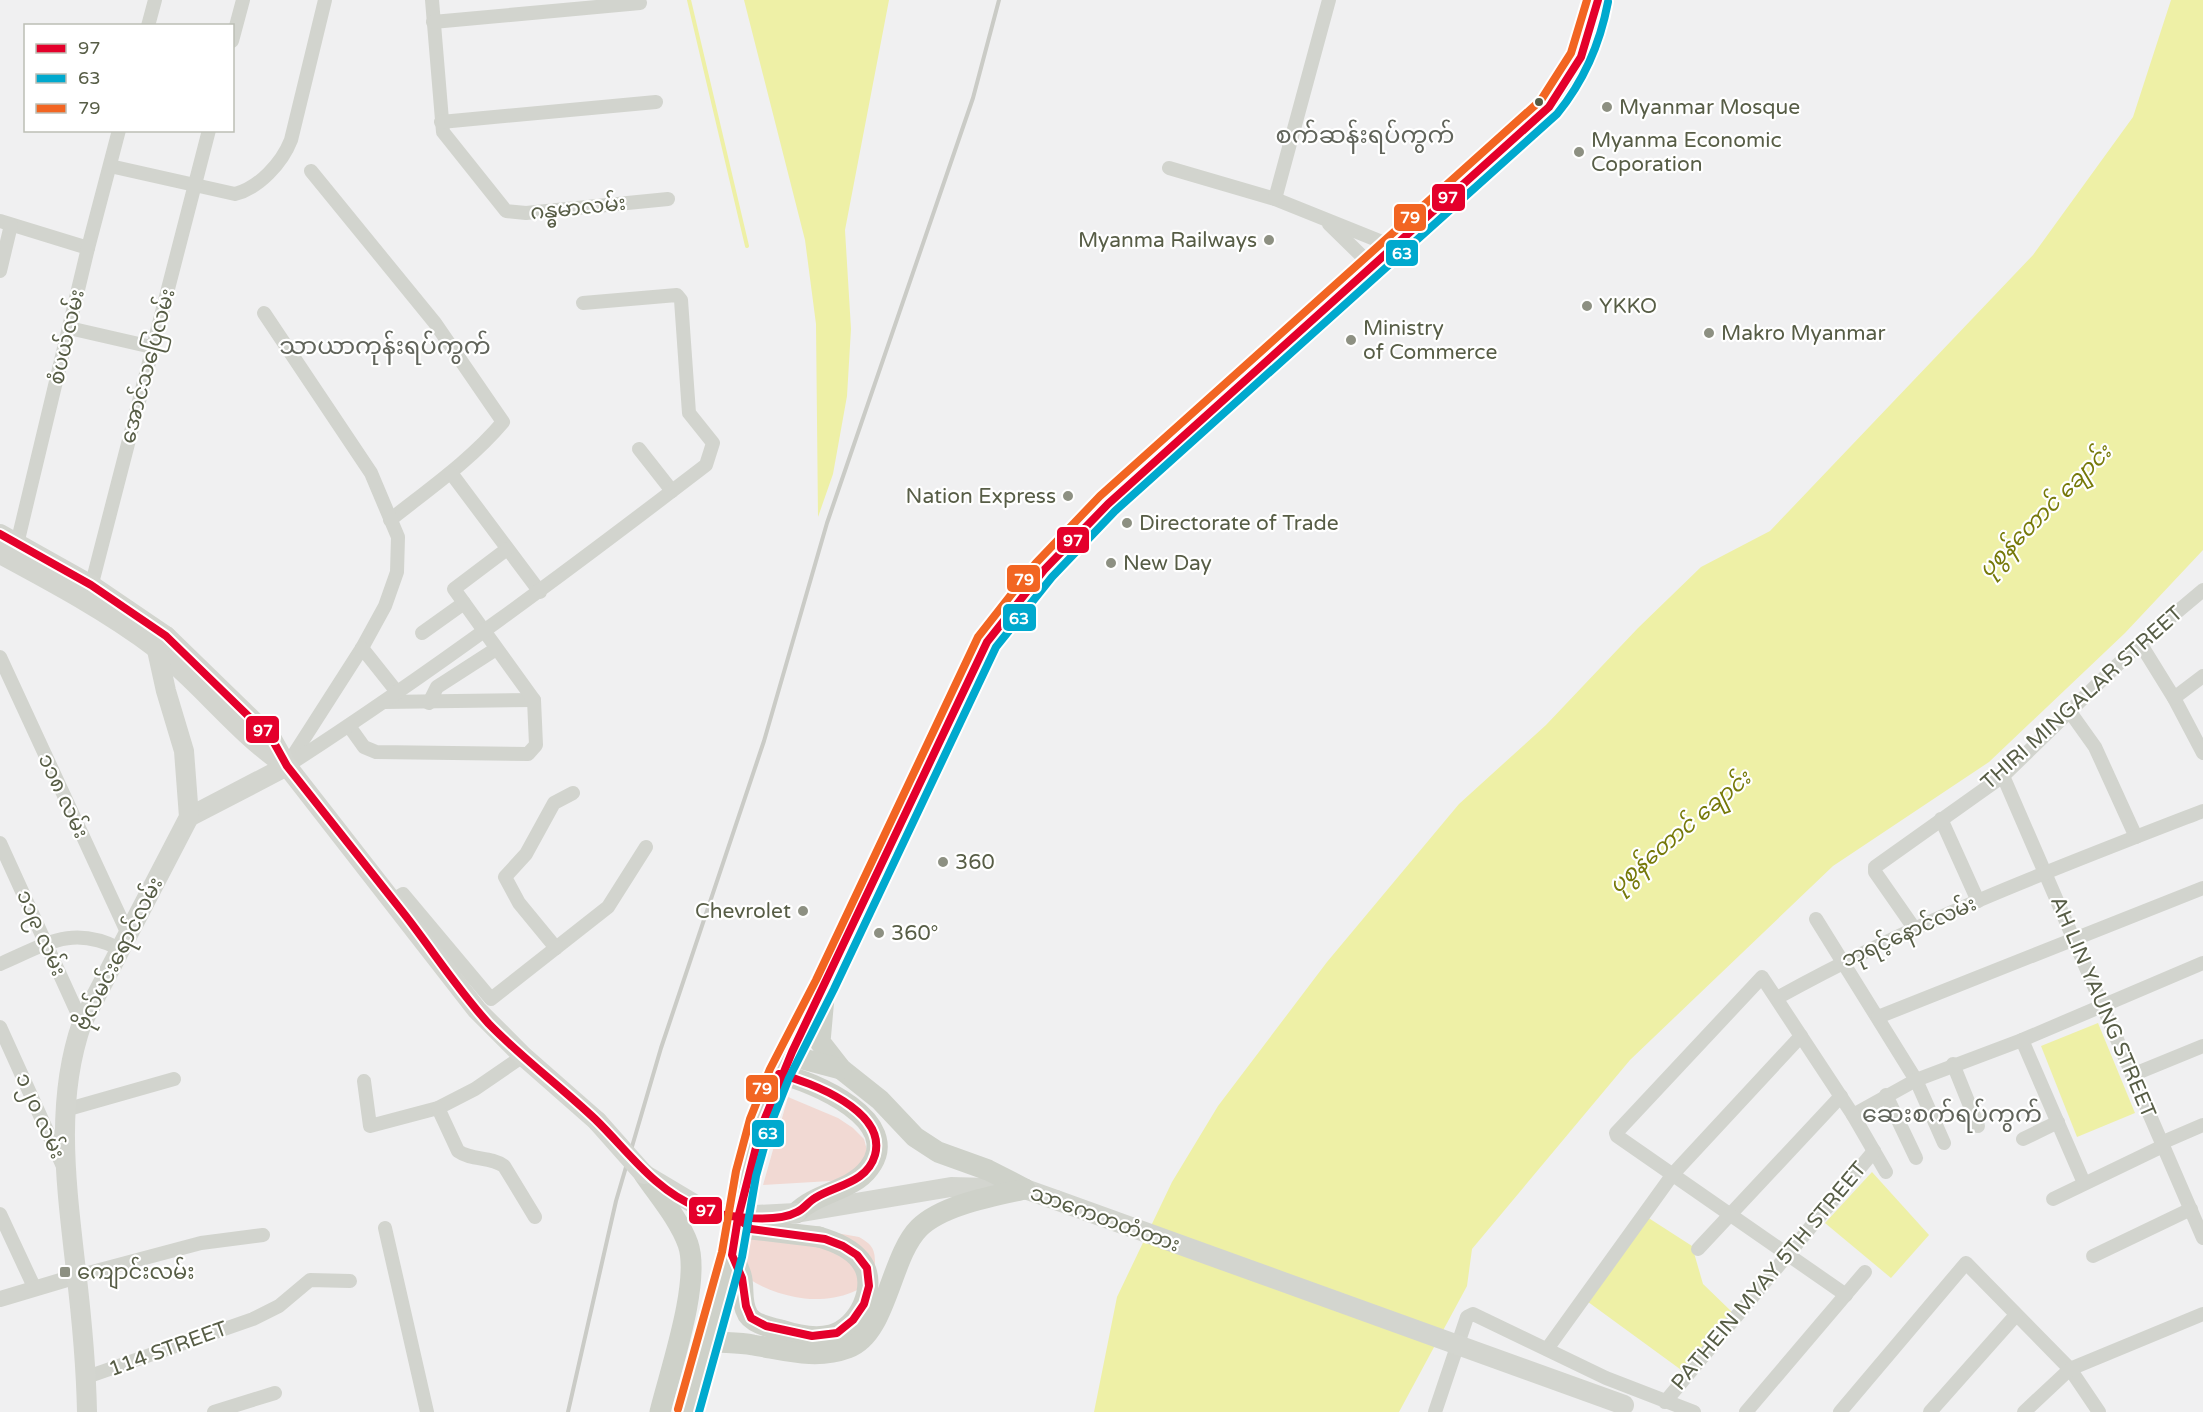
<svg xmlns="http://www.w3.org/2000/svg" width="2203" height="1412" font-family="'Varela Round','Noto Sans Myanmar',sans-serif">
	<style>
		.green { fill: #f1d9d3 }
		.water { fill: #eef0a6 }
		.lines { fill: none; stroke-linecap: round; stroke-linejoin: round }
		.stream { stroke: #eef0a6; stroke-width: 4 }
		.minor { stroke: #d2d4ce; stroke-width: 14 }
		.tertiary { stroke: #d2d4ce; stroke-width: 16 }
		.secondary { stroke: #d3d5cf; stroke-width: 20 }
		.primary { stroke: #ced1c9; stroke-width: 21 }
		.rail { stroke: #cacbc6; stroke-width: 4 }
		.secondary-bridge { stroke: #d3d5cf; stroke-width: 20 }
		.primary-bridge { stroke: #ced1c9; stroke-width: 21 }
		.bus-1-casing { stroke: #fff; stroke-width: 12 }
		.bus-2-casing { stroke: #fff; stroke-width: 12 }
		.bus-3-casing { stroke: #fff; stroke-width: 12 }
		.bus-1 { stroke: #e4002b; stroke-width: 8 }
		.bus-2 { stroke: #00a9ce; stroke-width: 8 }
		.bus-3 { stroke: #f26522; stroke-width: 8 }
		.bus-dot { fill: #575d46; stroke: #fff; stroke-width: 2 }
		.poi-dot { fill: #8d9082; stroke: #fff; stroke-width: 2 }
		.labels { text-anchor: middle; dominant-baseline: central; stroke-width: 4.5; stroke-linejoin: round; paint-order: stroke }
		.poi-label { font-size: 21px; fill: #575d46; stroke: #fff; text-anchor: start }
		.street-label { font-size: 21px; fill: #575d46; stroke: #fff }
		.water-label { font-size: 22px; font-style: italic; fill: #767909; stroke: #fff }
		.quarter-label { font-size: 24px; fill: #61645b; stroke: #fff }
		.line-badge { stroke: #fff; stroke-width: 2 }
		.badge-label { font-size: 16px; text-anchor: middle; font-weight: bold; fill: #fff }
	</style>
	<rect width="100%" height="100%" fill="#f0f0f1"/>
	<g class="green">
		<path d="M788 1097 838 1118 853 1128 864 1139 868 1154 847 1180 763 1185Z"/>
		<path d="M747 1217 859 1237C871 1244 875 1248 875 1262 875 1297 822 1303 795 1297 774 1293 753 1284 737 1270Z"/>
	</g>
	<g class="water">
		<path d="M744 0H889L845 230 851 329 847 396 833 474 818 517 816 324 805 240Z"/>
		<path d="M2171 0H2203V550L2125 633 1989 762 1833 866 1630 1060 1472 1249 1467 1286 1399 1412H1094L1117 1297 1172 1182 1218 1106 1327 962 1459 804 1546 725 1638 628 1701 567 1770 531 2033 255 2133 117Z"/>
		<path d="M2098 1023 2135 1113 2077 1137 2041 1046Z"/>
		<path d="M1872 1172 1929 1235 1891 1278 1825 1223Z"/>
		<path d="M1647 1217 1692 1246 1703 1284 1732 1312 1684 1372 1584 1299Z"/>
	</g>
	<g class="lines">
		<path class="stream" d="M689 0 747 246"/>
		<g class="minor">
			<path d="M432 0 443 132 506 211 526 213 668 199"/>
			<path d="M433 22 640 3"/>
			<path d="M148 26 155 0"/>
			<path d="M232 41 243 0"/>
			<path d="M441 122 656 102"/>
			<path d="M110 166 235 194C259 188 282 163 291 140L325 0"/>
			<path d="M1169 168 1275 199 1392 246"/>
			<path d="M311 171 435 323 503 422C471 460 429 489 390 520"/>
			<path d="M1275 199 1329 0"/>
			<path d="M0 221 88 248"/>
			<path d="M1329 224 1371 265"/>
			<path d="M0 271 11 225"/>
			<path d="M264 313 371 473 398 537 397 572 385 606 362 648 289 762"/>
			<path d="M69 328 152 347"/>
			<path d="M639 449 672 491"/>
			<path d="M451 473 540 592"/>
			<path d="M17 544 88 248 119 130"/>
			<path d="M90 591 209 130"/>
			<path d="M422 633 464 603"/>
			<path d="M2140 643 2174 698 2203 753"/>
			<path d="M362 648 397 692"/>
			<path d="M0 657 128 934"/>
			<path d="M2174 698 2203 676"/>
			<path d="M384 702 534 700"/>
			<path d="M429 703 437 687 496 649"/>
			<path d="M2070 712 2095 747 2136 837"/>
			<path d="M349 726 364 747 376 752 528 754 536 745 534 700 454 589 507 549"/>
			<path d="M287 766C431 673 569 570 706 465L713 443 689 413 681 300 677 295 583 303"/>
			<path d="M2003 776 2203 1238"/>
			<path d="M1941 819 1978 901"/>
			<path d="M0 843 82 1023"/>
			<path d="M393 900 403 894 491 999 608 907 646 847"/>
			<path d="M1816 919 1916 1080 1944 1143"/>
			<path d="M1914 928 1875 872V867L2003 776 2140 643 2203 590"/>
			<path d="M556 948 519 903 505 877 526 854 554 803 573 793"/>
			<path d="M0 964C45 945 71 924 120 949"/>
			<path d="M1777 998C1913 922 2058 867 2203 811"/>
			<path d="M1878 1017 2203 888"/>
			<path d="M0 1027 62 1164"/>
			<path d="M2022 1040 2084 1183"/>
			<path d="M1953 1064 1978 1126"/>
			<path d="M2132 1075 2203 1046"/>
			<path d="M364 1081 370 1126 438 1108 475 1089 523 1056"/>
			<path d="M1886 1095 1916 1158"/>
			<path d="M438 1108 458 1151C472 1161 490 1156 504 1166L535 1217"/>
			<path d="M65 1110 174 1079"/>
			<path d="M1853 1115 1916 1080 2022 1040 2203 963"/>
			<path d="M2023 1139 2058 1122"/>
			<path d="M2161 1143 2203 1125"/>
			<path d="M2053 1199 2163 1146"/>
			<path d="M0 1214 35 1289"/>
			<path d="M385 1228 427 1412"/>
			<path d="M1698 1249 1841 1096"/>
			<path d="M2093 1256 2191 1209"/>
			<path d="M77 1276 201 1243 263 1235"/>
			<path d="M1846 1295 1617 1136 1616 1133 1762 977 1853 1115 1886 1172"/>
			<path d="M1547 1349 1673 1174 1801 1036"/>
			<path d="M84 1378 253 1319 279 1306 310 1280 350 1281"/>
			<path d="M1665 1402 1874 1151"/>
			<path d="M214 1412 275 1393"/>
			<path d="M1435 1412 1467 1317 1473 1314 1606 1378 1694 1412"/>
			<path d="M1746 1412 1865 1272"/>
			<path d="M1840 1412 1966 1263 2070 1369 2099 1412"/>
			<path d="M1930 1412 2016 1315"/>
			<path d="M2024 1412 2070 1369 2203 1314"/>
		</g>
		<path class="tertiary" d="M0 1299 77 1276"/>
		<g class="secondary">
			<path d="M0 534 91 585 166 636 272 739 287 766 477 1010 523 1056 597 1121"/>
			<path d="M0 554C54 583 108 612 157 649 201 684 236 731 282 763"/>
			<path d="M189 817 287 766"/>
			<path d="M649 1177 701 1208 735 1216"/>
			<path d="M796 1213 951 1187 1025 1189 1056 1200"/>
			<path d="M87 1412C86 1362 81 1311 75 1262 66 1182 55 1100 82 1023L189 817 184 751 166 691 157 650 166 636"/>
		</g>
		<g class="primary">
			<path d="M824 997 820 1042 841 1069 880 1100 915 1137 938 1152 988 1170 1025 1189"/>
			<path d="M788 1055 841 1069"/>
			<path d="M779 1074C813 1081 905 1121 869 1168 852 1191 817 1192 796 1213"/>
			<path d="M644 1174C659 1196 679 1219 688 1244 701 1282 670 1371 660 1412"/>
			<path d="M732 1254C735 1261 739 1268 741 1275 745 1289 740 1301 748 1315 754 1324 771 1328 781 1330 796 1335 815 1339 831 1335 845 1331 857 1319 863 1305 879 1266 854 1247 819 1237"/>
			<path d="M707 1341C722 1343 738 1342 753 1345 785 1350 816 1360 848 1348 887 1334 890 1257 919 1228 942 1205 993 1196 1025 1189"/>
			<path d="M688 1412 732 1254 746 1174 760 1123 779 1074 825 985 987 642C1057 540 1153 462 1244 380 1346 289 1447 197 1549 107 1576 75 1591 41 1598 0"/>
		</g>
		<path class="rail" d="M568 1412 616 1201 661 1048 764 741 827 523 973 98 999 0"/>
		<g class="secondary-bridge">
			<path d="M597 1121 644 1174"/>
			<path d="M1056 1200 1624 1405"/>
			<path d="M735 1216 796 1213"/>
		</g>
		<path class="primary-bridge" d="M735 1216 751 1229 819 1237"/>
		<g class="bus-1-casing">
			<g id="bus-1">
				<path d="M0 534 91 585 166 636 272 739 287 766C326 816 366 865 405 915 433 951 458 990 489 1024 522 1058 560 1086 595 1119 628 1151 654 1190 699 1208 720 1217 775 1224 797 1212 804 1209 808 1202 815 1198 836 1185 867 1183 875 1155 887 1111 811 1082 779 1074"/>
				<path d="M738 1218 751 1229 825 1239 843 1246 857 1255 867 1268 869 1286 864 1304 853 1320 837 1333 812 1336 766 1326 751 1318 746 1306 742 1278 732 1255Z"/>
				<path d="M738 1218 761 1128 792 1052 987 642 1044 570 1108 504 1549 107 1581 57 1598 0"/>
			</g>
		</g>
		<g class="bus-2-casing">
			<path id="bus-2" d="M699 1412 742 1257 756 1176 770 1126 789 1078 834 989 996 647 1052 577 1115 511 1557 114C1584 81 1600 44 1608 2"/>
		</g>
		<g class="bus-3-casing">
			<path id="bus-3" d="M678 1409 722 1252 736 1171 750 1119 770 1069 816 980 978 637 1036 563 1100 496 1541 100 1571 53 1587 0"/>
		</g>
		<use href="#bus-1" class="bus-1"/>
		<use href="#bus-2" class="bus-2"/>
		<use href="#bus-3" class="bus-3"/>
	</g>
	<circle class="bus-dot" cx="1539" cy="102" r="5"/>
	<g class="poi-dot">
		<circle cx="1607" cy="107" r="6"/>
		<circle cx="1579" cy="152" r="6"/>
		<circle cx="1269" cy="240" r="6"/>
		<circle cx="1587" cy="306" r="6"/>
		<circle cx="1709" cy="333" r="6"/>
		<circle cx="1351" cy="340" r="6"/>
		<circle cx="1068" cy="496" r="6"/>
		<circle cx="1127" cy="523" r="6"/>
		<circle cx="1111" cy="563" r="6"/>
		<circle cx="943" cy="862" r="6"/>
		<circle cx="803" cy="911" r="6"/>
		<circle cx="879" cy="933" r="6"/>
		<rect x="59" y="1266" width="12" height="12" rx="3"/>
	</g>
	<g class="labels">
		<g class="poi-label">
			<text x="1619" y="107">Myanmar Mosque</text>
			<text x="1591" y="140">Myanma Economic<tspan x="1591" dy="24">Coporation</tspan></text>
			<text x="1257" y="240" text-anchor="end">Myanma Railways</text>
			<text x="1599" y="306">YKKO</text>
			<text x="1363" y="328">Ministry<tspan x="1363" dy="24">of Commerce</tspan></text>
			<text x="1721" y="333">Makro Myanmar</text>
			<text x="1056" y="496" text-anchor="end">Nation Express</text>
			<text x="1139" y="523">Directorate of Trade</text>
			<text x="1123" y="563">New Day</text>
			<text x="955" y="862">360</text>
			<text x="791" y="911" text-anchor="end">Chevrolet</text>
			<text x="891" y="933">360°</text>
			<text x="77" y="1272">ကျောင်းလမ်း</text>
		</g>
		<g class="street-label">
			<text transform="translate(578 208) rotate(-6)">ဂန္ဓမာလမ်း</text>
			<text transform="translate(67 337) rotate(-77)">စံပယ်လမ်း</text>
			<text transform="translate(148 366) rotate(-75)">အောင်သပြေလမ်း</text>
			<text transform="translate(2082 698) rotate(-42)">THIRI MINGALAR STREET</text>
			<text transform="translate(63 796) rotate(65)">၁၁၈ လမ်း</text>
			<text transform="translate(1909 932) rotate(-24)">ဘုရင့်နောင်လမ်း</text>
			<text transform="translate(41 933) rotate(66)">၁၁၉ လမ်း</text>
			<text transform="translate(119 954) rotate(-63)">ဗိုလ်မင်းရောင်လမ်း</text>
			<text transform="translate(2103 1007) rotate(67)">AH LIN YAUNG STREET</text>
			<text transform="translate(40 1116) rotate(66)">၁၂၀ လမ်း</text>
			<text transform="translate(1105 1219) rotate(20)">သာကေတတံတား</text>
			<text transform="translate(1769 1276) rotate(-50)">PATHEIN MYAY 5TH STREET</text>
			<text transform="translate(168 1349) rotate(-20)">114 STREET</text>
		</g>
		<g class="water-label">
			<text transform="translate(2045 511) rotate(-45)">ပုစွန်တောင် ချောင်း</text>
			<text transform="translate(1680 832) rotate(-40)">ပုစွန်တောင် ချောင်း</text>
		</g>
		<g class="quarter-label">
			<text x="1365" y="135">စက်ဆန်းရပ်ကွက်</text>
			<text x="385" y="346">သာယာကုန်းရပ်ကွက်</text>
			<text x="1952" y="1114">ဆေးစက်ရပ်ကွက်</text>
		</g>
	</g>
	<g class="line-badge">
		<rect x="1431" y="183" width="35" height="29" rx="6" fill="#e4002b"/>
		<rect x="1393" y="203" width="34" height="29" rx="6" fill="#f26522"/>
		<rect x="1385" y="239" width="34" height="28" rx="6" fill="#00a9ce"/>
		<rect x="1056" y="526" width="34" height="28" rx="6" fill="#e4002b"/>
		<rect x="1006" y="564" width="35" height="29" rx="6" fill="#f26522"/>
		<rect x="1002" y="603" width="35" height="29" rx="6" fill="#00a9ce"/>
		<rect x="245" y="715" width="35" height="29" rx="6" fill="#e4002b"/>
		<rect x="745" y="1074" width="34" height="29" rx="6" fill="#f26522"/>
		<rect x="751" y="1119" width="34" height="29" rx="6" fill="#00a9ce"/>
		<rect x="688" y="1196" width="35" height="29" rx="6" fill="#e4002b"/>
	</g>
	<g class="badge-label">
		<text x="1448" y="203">97</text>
		<text x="1410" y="223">79</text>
		<text x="1402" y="259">63</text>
		<text x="1073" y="546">97</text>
		<text x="1024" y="585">79</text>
		<text x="1019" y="624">63</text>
		<text x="263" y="736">97</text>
		<text x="762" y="1094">79</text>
		<text x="768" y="1139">63</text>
		<text x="706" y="1216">97</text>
	</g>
	<rect x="24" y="24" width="210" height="108" fill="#ffffff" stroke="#bcbeb5" stroke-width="1.5"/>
	<rect x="36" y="44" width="30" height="9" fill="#e4002b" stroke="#bcbeb5" stroke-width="1.5"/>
	<text x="78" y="54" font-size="18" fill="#575d46">97</text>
	<rect x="36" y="74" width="30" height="9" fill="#00a9ce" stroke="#bcbeb5" stroke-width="1.5"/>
	<text x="78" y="84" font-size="18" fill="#575d46">63</text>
	<rect x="36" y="104" width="30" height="9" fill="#f26522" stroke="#bcbeb5" stroke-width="1.5"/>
	<text x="78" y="114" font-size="18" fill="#575d46">79</text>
</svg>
